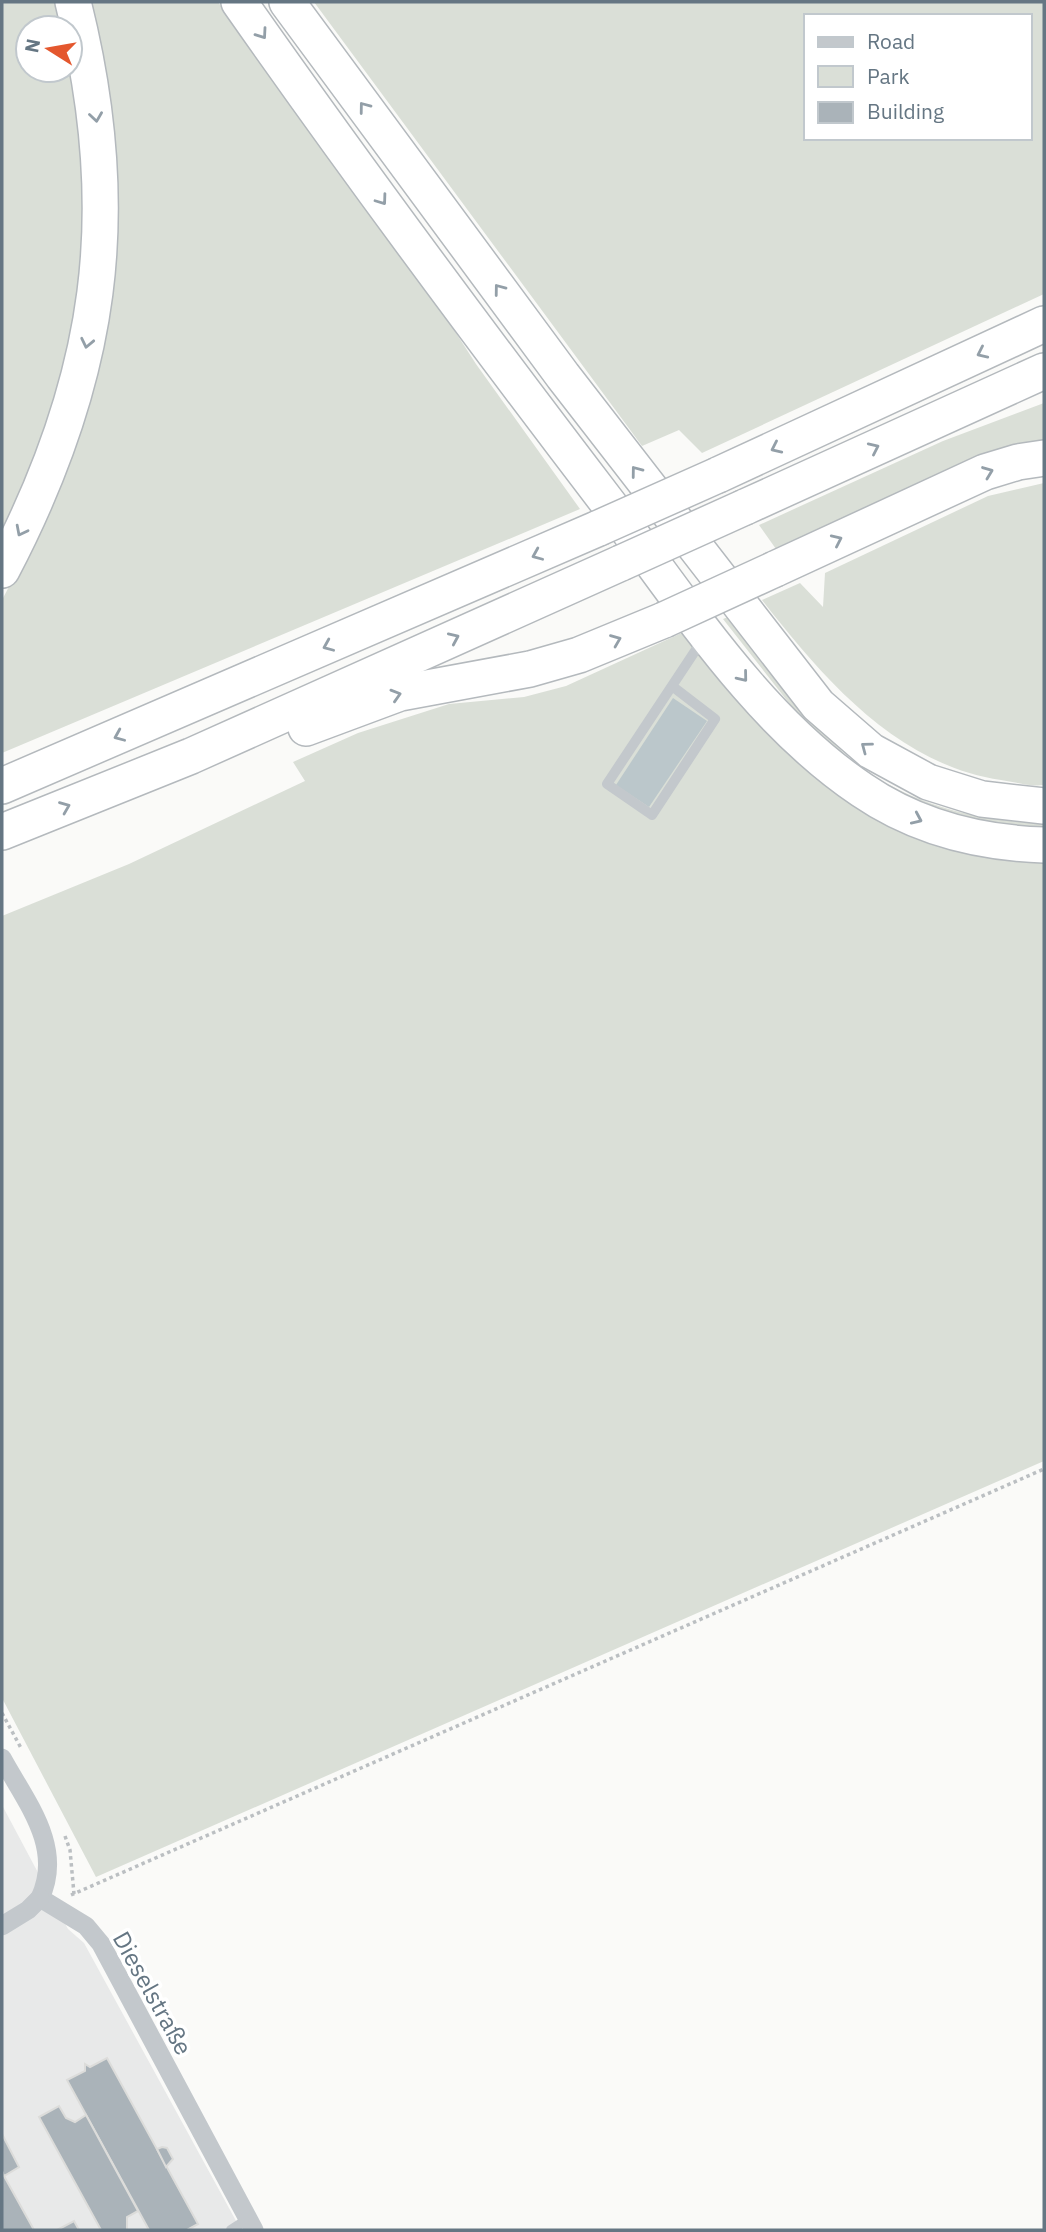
<svg xmlns="http://www.w3.org/2000/svg" width="1046" height="2232" font-family="'IBM Plex Sans',sans-serif">
	<style>
		.built { fill: #e8e9e9 }
		.green { fill: #dadfd7; fill-rule: evenodd }
		.water { fill: #bbc7cb }
		.building { fill: #aab3b9; stroke: #dcdcda; stroke-width: 2 }
		.lines { fill: none; stroke-linecap: round; stroke-linejoin: round }
		.motorway-casing { stroke: #b4b9bd; stroke-width: 38 }
		.path { stroke: #bbbfc2; stroke-width: 3.5; stroke-dasharray: 3.5 3.5; stroke-linecap: butt }
		.service { stroke: #c3c8cc; stroke-width: 10 }
		.minor { stroke: #c3c8cc; stroke-width: 19 }
		.motorway { stroke: #fff; stroke-width: 35 }
		.motorway-bridge-casing { stroke: #b4b9bd; stroke-width: 38; stroke-linecap: butt }
		.motorway-bridge { stroke: #fff; stroke-width: 35 }
		.oneway { stroke: #939fa8 }
		.labels { text-anchor: middle; dominant-baseline: central; stroke-width: 7; stroke-linejoin: round; paint-order: stroke }
		.street-label { font-size: 24px; fill: #657683; stroke: #fff }
	</style>
	<rect width="100%" height="100%" fill="#fafaf8"/>
	<path class="built" d="M2 1805 68 1929 84 1943 241 2230H2Z"/>
	<g class="green">
		<path d="M2 2H58L64 28H28V70H70C75 96 82 122 85 149 98 275 58 423 2 535Z"/>
		<path d="M88 2H218L436 302 476 364 580 509 2 753V600L55 499 87 406Z"/>
		<path d="M314 2H1044V294L702 453 679 430 642 446ZM806 16H1030V138H806Z"/>
		<path d="M1044 403V441L997 451 776 549 759 525 943 441Z"/>
		<path d="M1044 483V785C1031 787 1015 782 1001 780 897 765 823 678 762 600L800 583 823 607 825 573 988 496Z"/>
		<path d="M730 616C767 663 802 714 846 755 896 800 978 824 1044 822V834L938 816 825 749 723 619Z"/>
		<path d="M688 630 821 781 1044 860V1461L96 1877 2 1698V916L129 864 305 781 293 762 358 733 449 704 524 697 566 686Z"/>
	</g>
	<path class="water" d="M673 698 707 721 649 807 616 785Z"/>
	<g class="building">
		<path d="M107 2058 198 2224 187 2230H149L67 2080 85 2071V2064L90 2067Z"/>
		<path d="M59 2106 66 2118 75 2122 86 2115 138 2211 127 2217V2230H101L39 2117Z"/>
		<path d="M2 2134 19 2167 4 2176 2 2171Z"/>
		<path d="M162 2147 167 2148 173 2159 166 2167 157 2149Z"/>
		<path d="M2 2171 4 2176 34 2230H2Z"/>
		<path d="M74 2221 79 2230H57Z"/>
	</g>
	<g class="lines">
		<g class="motorway-casing">
			<g id="motorway">
				<path d="M239 2C359 173 484 341 611 507 686 606 758 720 862 790 916 827 980 843 1044 845"/>
				<path d="M287 2 563 376 818 705 871 751 928 782 982 799 1044 806"/>
				<path d="M718 475 1044 324"/>
				<path d="M745 507 1044 371"/>
				<path d="M775 569 985 472 1018 462 1044 458"/>
				<path d="M2 570C102 379 126 212 73 2"/>
				<path d="M306 728 400 693 530 669 579 655 664 620"/>
				<path d="M2 786 599 528"/>
				<path d="M2 832 191 756 621 563"/>
			</g>
		</g>
		<g class="path">
			<path d="M2 1713 21 1748"/>
			<path d="M65 1836 70 1850 74 1894"/>
			<path d="M71 1895 1044 1469"/>
		</g>
		<g class="service">
			<path d="M672 686 715 719 652 815 607 784 703 639"/>
			<path d="M231 2230 248 2219"/>
		</g>
		<g class="minor">
			<path d="M2 1758C26 1802 64 1847 40 1898L86 1926 101 1944 254 2230"/>
			<path d="M2 1926 28 1910 40 1898"/>
		</g>
		<use href="#motorway" class="motorway"/>
		<g class="motorway-bridge-casing">
			<g id="motorway-bridge">
				<path d="M599 528 718 475"/>
				<path d="M621 563 745 507"/>
				<path d="M664 620 775 569"/>
			</g>
		</g>
		<use href="#motorway-bridge" class="motorway-bridge"/>
	</g>
	<defs><path id="oneway-chevron" d="M-2-3.5L2.5 0L-2 3.5" fill="none" stroke-width="1.6" stroke-linecap="round" stroke-linejoin="round" transform="scale(1.75)"/></defs>
	<g class="oneway">
		<use href="#oneway-chevron" transform="translate(262 34) rotate(55)"/>
		<use href="#oneway-chevron" transform="translate(364 107) rotate(-127)"/>
		<use href="#oneway-chevron" transform="translate(96 117) rotate(82)"/>
		<use href="#oneway-chevron" transform="translate(382 200) rotate(54)"/>
		<use href="#oneway-chevron" transform="translate(499 289) rotate(-127)"/>
		<use href="#oneway-chevron" transform="translate(87 343) rotate(102)"/>
		<use href="#oneway-chevron" transform="translate(982 353) rotate(155)"/>
		<use href="#oneway-chevron" transform="translate(776 448) rotate(155)"/>
		<use href="#oneway-chevron" transform="translate(874 448) rotate(-25)"/>
		<use href="#oneway-chevron" transform="translate(636 471) rotate(-127)"/>
		<use href="#oneway-chevron" transform="translate(988 472) rotate(-21)"/>
		<use href="#oneway-chevron" transform="translate(21 531) rotate(117)"/>
		<use href="#oneway-chevron" transform="translate(837 540) rotate(-25)"/>
		<use href="#oneway-chevron" transform="translate(537 555) rotate(157)"/>
		<use href="#oneway-chevron" transform="translate(454 638) rotate(-24)"/>
		<use href="#oneway-chevron" transform="translate(616 640) rotate(-22)"/>
		<use href="#oneway-chevron" transform="translate(328 646) rotate(157)"/>
		<use href="#oneway-chevron" transform="translate(743 677) rotate(51)"/>
		<use href="#oneway-chevron" transform="translate(396 695) rotate(-17)"/>
		<use href="#oneway-chevron" transform="translate(119 736) rotate(157)"/>
		<use href="#oneway-chevron" transform="translate(866 747) rotate(-143)"/>
		<use href="#oneway-chevron" transform="translate(65 807) rotate(-22)"/>
		<use href="#oneway-chevron" transform="translate(917 819) rotate(24)"/>
	</g>
	<g class="labels">
		<g class="street-label">
			<text transform="translate(153 1993) rotate(61)">Dieselstraße</text>
		</g>
	</g>
	<rect width="1046" height="2232" fill="none" stroke="#657683" stroke-width="7"/>
	<rect x="804" y="14" width="228" height="126" fill="#ffffff" stroke="#c1c8cd" stroke-width="2"/>
	<rect x="818" y="37" width="35" height="10" fill="#c3c8cc" stroke="#c1c8cd" stroke-width="2"/>
	<text x="867" y="49" font-size="21" fill="#657683">Road</text>
	<rect x="818" y="66" width="35" height="21" fill="#dadfd7" stroke="#c1c8cd" stroke-width="2"/>
	<text x="867" y="84" font-size="21" fill="#657683">Park</text>
	<rect x="818" y="102" width="35" height="21" fill="#aab3b9" stroke="#c1c8cd" stroke-width="2"/>
	<text x="867" y="119" font-size="21" fill="#657683">Building</text>
	<g transform="translate(49 49) rotate(281)"><circle r="33" fill="#ffffff" stroke="#c1c8cd" stroke-width="2"/>
	<path d="M0-5L12 26L0 18L-12 26Z" fill="#e4572e"/>
	<text y="-10" font-size="19" font-weight="bold" text-anchor="middle" fill="#657683">N</text>
	</g>
</svg>
